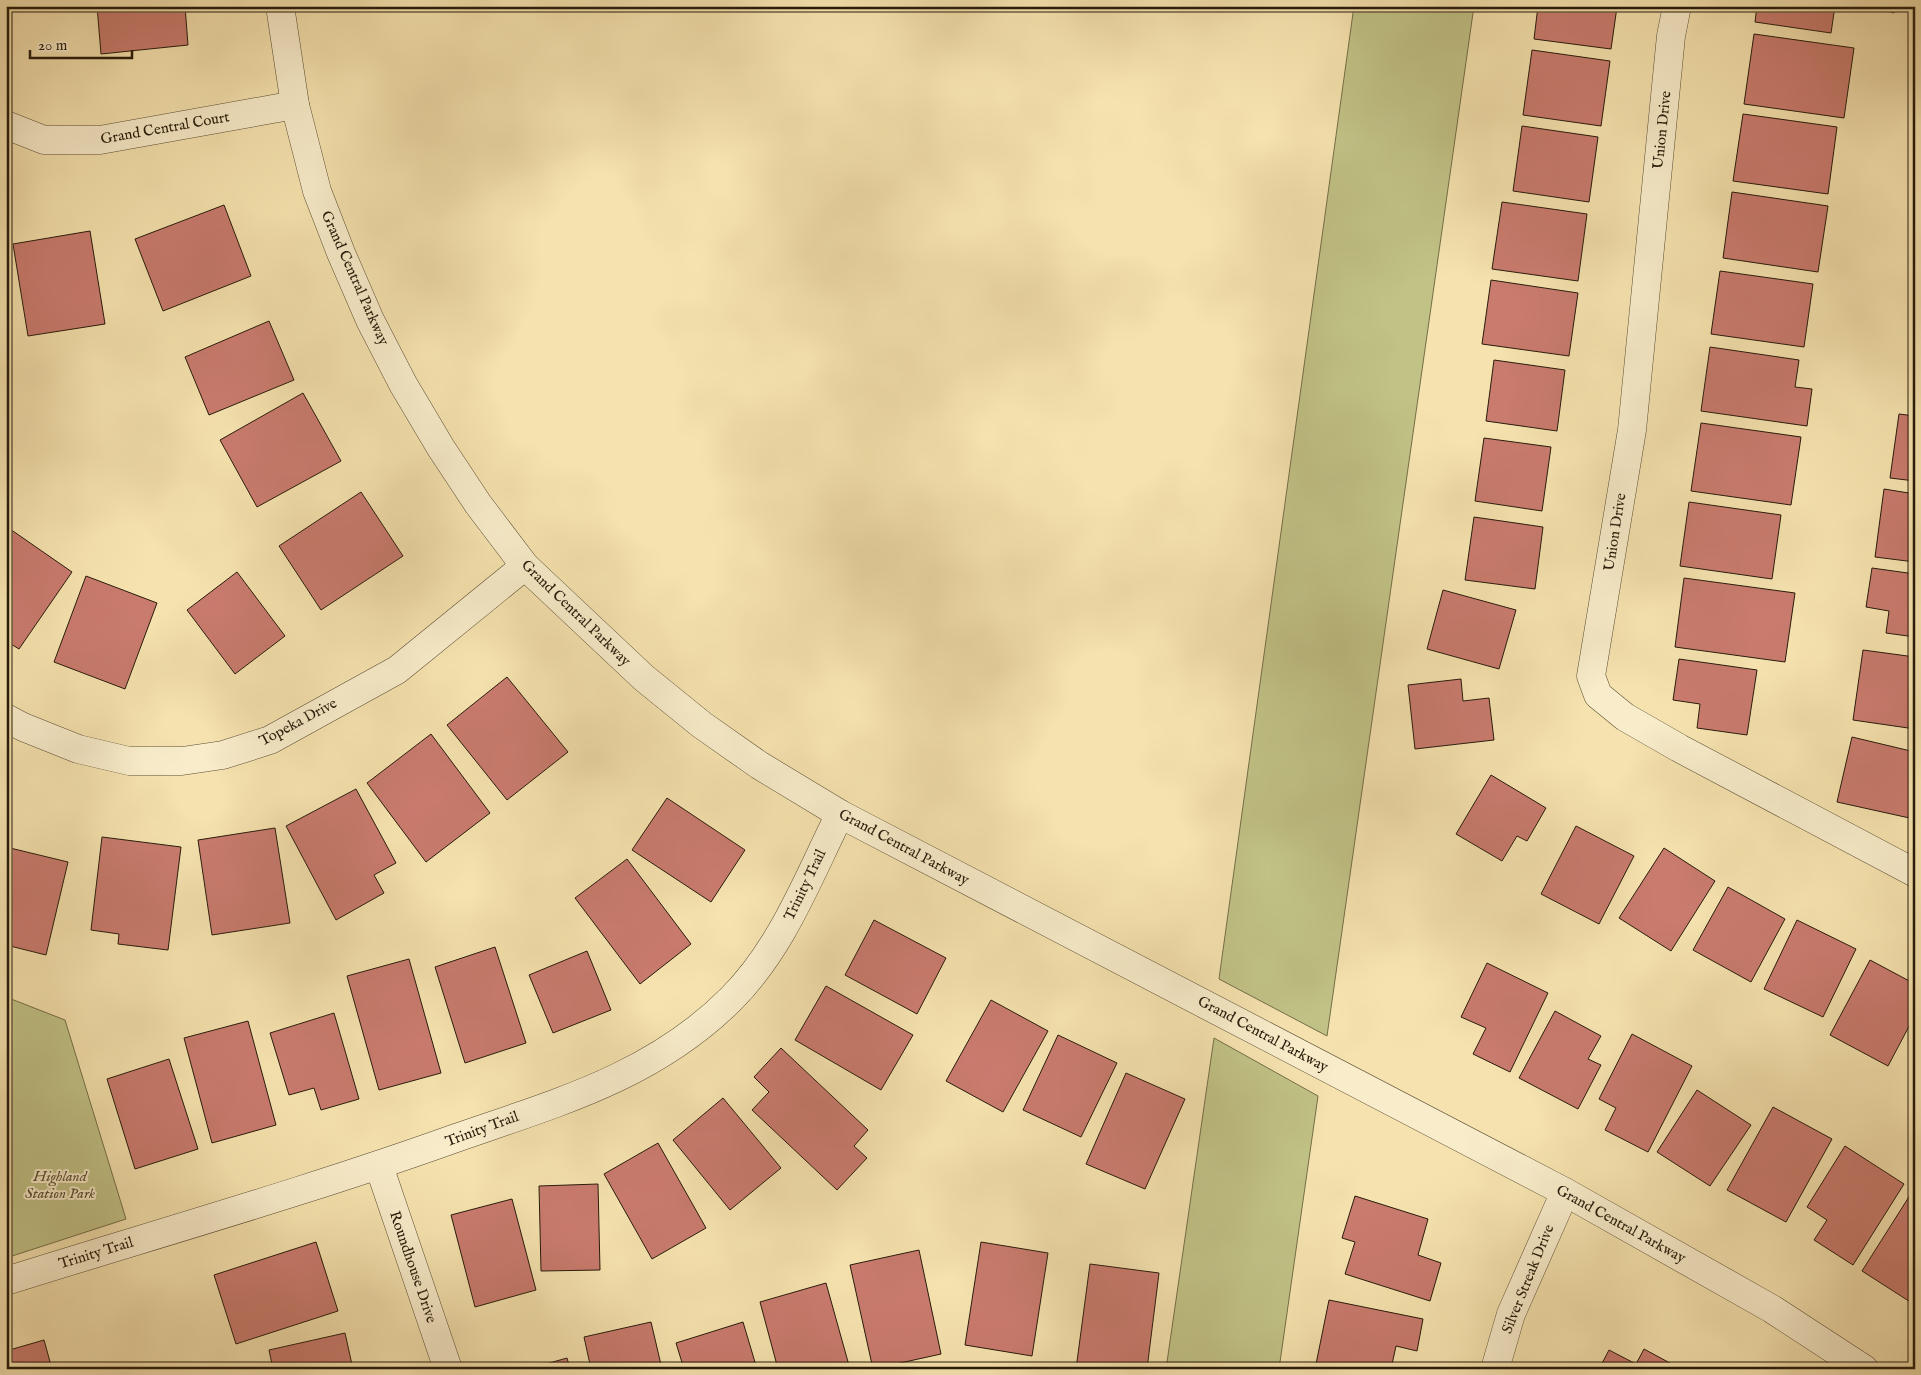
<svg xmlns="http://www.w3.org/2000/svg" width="1921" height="1375" font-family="'IM FELL English',serif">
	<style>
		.green { fill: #c1c286; stroke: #746e48 }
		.building { fill: #c97b6e; stroke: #271b0b }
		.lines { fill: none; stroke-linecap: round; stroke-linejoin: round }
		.minor-casing { stroke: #5a4d34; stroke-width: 29 }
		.minor { stroke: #f8ecca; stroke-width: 28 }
		.labels { text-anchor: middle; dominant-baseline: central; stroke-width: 4; stroke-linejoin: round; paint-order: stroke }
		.street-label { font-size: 15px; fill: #271b0b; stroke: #f8ecca }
		.park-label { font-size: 15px; font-style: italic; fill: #554d30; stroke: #f8ecca }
	</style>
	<rect width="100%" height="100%" fill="#f5e2ae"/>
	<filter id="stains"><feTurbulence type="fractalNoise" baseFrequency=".004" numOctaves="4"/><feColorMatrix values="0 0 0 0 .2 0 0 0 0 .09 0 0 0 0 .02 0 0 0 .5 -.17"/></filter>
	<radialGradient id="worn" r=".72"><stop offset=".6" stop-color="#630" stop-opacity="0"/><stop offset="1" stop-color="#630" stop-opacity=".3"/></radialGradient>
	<g class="green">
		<path d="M1354 6H1474L1327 1036 1219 979Z"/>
		<path d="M6 997 65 1020 126 1219 6 1258Z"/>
		<path d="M1214 1038 1318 1096 1279 1369H1166Z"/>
	</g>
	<g class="building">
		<path d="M97 6H185L188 45 101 54Z"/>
		<path d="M1538 6 1617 7 1611 49 1534 39Z"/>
		<path d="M1757 6H1835L1831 33 1755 22Z"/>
		<path d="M1866 6H1895L1894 13Z"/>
		<path d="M1754 34 1854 48 1844 118 1744 104Z"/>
		<path d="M1532 50 1610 61 1601 126 1523 115Z"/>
		<path d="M1743 114 1837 127 1828 194 1733 181Z"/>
		<path d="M1522 126 1598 137 1589 202 1513 191Z"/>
		<path d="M1732 192 1828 206 1818 272 1723 258Z"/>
		<path d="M1502 202 1587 214 1578 281 1492 269Z"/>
		<path d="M224 205 251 276 163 311 135 239Z"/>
		<path d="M90 231 105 324 28 336 13 244Z"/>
		<path d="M1720 271 1813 284 1804 347 1711 334Z"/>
		<path d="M1491 280 1578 293 1569 356 1482 344Z"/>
		<path d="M269 321 294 380 209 415 185 357Z"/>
		<path d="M1710 347 1799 360 1795 387 1812 389 1807 426 1701 411Z"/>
		<path d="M1494 360 1565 370 1557 431 1486 421Z"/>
		<path d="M303 393 341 461 257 507 220 440Z"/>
		<path d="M1899 414 1915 416V481L1890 478Z"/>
		<path d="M1701 423 1801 437 1791 505 1691 491Z"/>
		<path d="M1484 438 1551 447 1542 511 1475 501Z"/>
		<path d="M1884 489 1915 494V562L1875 557Z"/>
		<path d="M361 492 403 556 321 610 279 546Z"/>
		<path d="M1689 502 1781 515 1772 579 1680 566Z"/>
		<path d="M1474 517 1543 527 1535 589 1465 580Z"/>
		<path d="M10 529 72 572 19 649 6 641V534Z"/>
		<path d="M1872 568 1915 574V637L1886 633 1889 611 1866 607Z"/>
		<path d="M237 572 285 636 235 674 187 610Z"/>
		<path d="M86 576 157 603 125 689 54 662Z"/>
		<path d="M1684 578 1795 593 1785 662 1675 647Z"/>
		<path d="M1443 590 1516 610 1499 669 1427 649Z"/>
		<path d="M1863 650 1915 657V729L1853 720Z"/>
		<path d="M1679 659 1757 670 1747 735 1697 728 1700 704 1673 700Z"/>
		<path d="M507 677 568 752 507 800 447 725Z"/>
		<path d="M1461 679 1463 701 1489 698 1494 740 1415 749 1408 685Z"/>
		<path d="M431 734 490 813 426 862 367 783Z"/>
		<path d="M1852 737 1915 752 1914 819 1837 802Z"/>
		<path d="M1491 775 1546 808 1527 841 1517 836 1502 861 1456 834Z"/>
		<path d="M356 789 396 863 374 875 384 893 336 920 286 826Z"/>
		<path d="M667 798 745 850 711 902 632 850Z"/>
		<path d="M1576 826 1634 856 1599 924 1541 894Z"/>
		<path d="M275 828 290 923 212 935 198 840Z"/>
		<path d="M102 837 181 847 168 950 118 944 119 934 91 930Z"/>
		<path d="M6 847 68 862 46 955 6 945Z"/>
		<path d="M1664 848 1715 881 1671 951 1619 918Z"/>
		<path d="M627 859 691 944 640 984 575 898Z"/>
		<path d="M1728 887 1785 919 1751 982 1693 950Z"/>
		<path d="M874 920 946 958 917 1014 845 975Z"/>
		<path d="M1797 920 1856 949 1823 1017 1764 989Z"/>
		<path d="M495 947 526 1043 465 1063 435 967Z"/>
		<path d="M587 951 611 1010 553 1033 529 975Z"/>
		<path d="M409 959 441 1073 379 1090 347 976Z"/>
		<path d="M1870 960 1915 984V1015L1888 1066 1830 1035Z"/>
		<path d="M1487 963 1548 993 1510 1072 1473 1054 1486 1028 1461 1017Z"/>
		<path d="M826 986 913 1035 881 1090 795 1040Z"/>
		<path d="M991 1000 1048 1031 1003 1112 946 1081Z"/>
		<path d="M1555 1011 1601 1036 1588 1059 1601 1065 1578 1109 1519 1078Z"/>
		<path d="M334 1013 359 1099 321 1110 314 1088 289 1095 270 1033Z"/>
		<path d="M248 1021 276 1125 212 1143 184 1038Z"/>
		<path d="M1632 1034 1692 1066 1648 1152 1605 1130 1616 1108 1599 1099Z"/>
		<path d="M1058 1035 1117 1063 1081 1137 1023 1110Z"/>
		<path d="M781 1048 868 1130 854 1146 867 1158 837 1190 752 1110 769 1092 754 1077Z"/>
		<path d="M169 1059 198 1149 135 1169 107 1079Z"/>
		<path d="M1126 1073 1185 1099 1145 1189 1086 1164Z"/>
		<path d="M1697 1090 1751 1125 1710 1186 1657 1152Z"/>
		<path d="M723 1098 781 1168 730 1210 673 1140Z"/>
		<path d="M1773 1107 1832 1139 1786 1222 1727 1190Z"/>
		<path d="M658 1143 706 1228 652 1259 604 1174Z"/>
		<path d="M1845 1146 1904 1184 1853 1265 1814 1240 1827 1220 1807 1207Z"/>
		<path d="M598 1184 600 1270 541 1271 539 1186Z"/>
		<path d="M1912 1192 1915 1194V1305L1862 1271Z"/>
		<path d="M1355 1196 1428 1219 1418 1255 1441 1263 1430 1301 1345 1274 1355 1242 1342 1238Z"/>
		<path d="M512 1199 536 1290 475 1307 451 1215Z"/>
		<path d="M316 1242 338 1311 236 1344 214 1275Z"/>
		<path d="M981 1242 1048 1253 1032 1356 965 1345Z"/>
		<path d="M919 1250 941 1354 873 1369 850 1265Z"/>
		<path d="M1090 1264 1159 1273 1147 1369H1076Z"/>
		<path d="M826 1283 850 1369H778L760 1302Z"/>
		<path d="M1329 1300 1423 1319 1417 1351 1396 1346 1391 1369H1315Z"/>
		<path d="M651 1322 662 1369H591L584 1337Z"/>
		<path d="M743 1322 757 1369H684L676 1343Z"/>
		<path d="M345 1333 353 1369H273L269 1350Z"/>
		<path d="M44 1340 52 1369H6V1351Z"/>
		<path d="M1644 1349 1681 1369H1599L1609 1350 1636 1364Z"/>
		<path d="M567 1358 570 1369H528Z"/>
	</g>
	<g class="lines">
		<g class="minor-casing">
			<g id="minor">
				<path d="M280 6 295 105 317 191 341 253 370 320 403 384 441 448 478 504 525 566 644 678 702 725 759 765 840 814 1565 1192 1772 1309 1864 1369"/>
				<path d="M1677 6 1671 36 1632 430 1591 676 1598 695 1625 717 1679 748 1915 873"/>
				<path d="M6 125 44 140H100L295 105"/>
				<path d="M6 718 23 727 78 749 129 761H182L223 755 270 740 397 670 525 566"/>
				<path d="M379 1166 448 1369"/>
				<path d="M6 1281C156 1234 308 1191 456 1138 556 1103 653 1077 731 999 782 948 808 878 840 814"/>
				<path d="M1495 1369 1511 1314 1565 1192"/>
			</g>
		</g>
		<use href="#minor" class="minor"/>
	</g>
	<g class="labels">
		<g class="street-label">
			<text transform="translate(165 128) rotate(-10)">Grand Central Court</text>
			<text transform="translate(1662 130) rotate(-84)">Union Drive</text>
			<text transform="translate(355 278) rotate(66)">Grand Central Parkway</text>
			<text transform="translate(1615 532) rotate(-81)">Union Drive</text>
			<text transform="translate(576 613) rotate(44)">Grand Central Parkway</text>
			<text transform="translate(298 722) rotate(-28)">Topeka Drive</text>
			<text transform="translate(904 847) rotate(28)">Grand Central Parkway</text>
			<text transform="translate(805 885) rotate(-64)">Trinity Trail</text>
			<text transform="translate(1263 1034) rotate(28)">Grand Central Parkway</text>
			<text transform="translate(482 1129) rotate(-20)">Trinity Trail</text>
			<text transform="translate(1621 1224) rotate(29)">Grand Central Parkway</text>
			<text transform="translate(96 1253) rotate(-17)">Trinity Trail</text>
			<text transform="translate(413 1267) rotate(71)">Roundhouse Drive</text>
			<text transform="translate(1528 1279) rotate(-68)">Silver Streak Drive</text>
		</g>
		<g class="park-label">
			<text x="60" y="1176">Highland<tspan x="60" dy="17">Station Park</tspan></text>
		</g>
	</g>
	<rect width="1921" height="1375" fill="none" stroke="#f5e2ae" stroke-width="25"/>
	<rect x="8" y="8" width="1906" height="1360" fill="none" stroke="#271b0b" stroke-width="2.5"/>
	<rect x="12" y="12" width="1896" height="1350" fill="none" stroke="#271b0b"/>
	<path d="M30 50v8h102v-8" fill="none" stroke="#271b0b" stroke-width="2.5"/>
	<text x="38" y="50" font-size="15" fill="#271b0b" stroke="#f8ecca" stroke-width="4" paint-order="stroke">20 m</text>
	<rect width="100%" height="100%" filter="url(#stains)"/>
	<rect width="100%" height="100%" fill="url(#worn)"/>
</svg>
